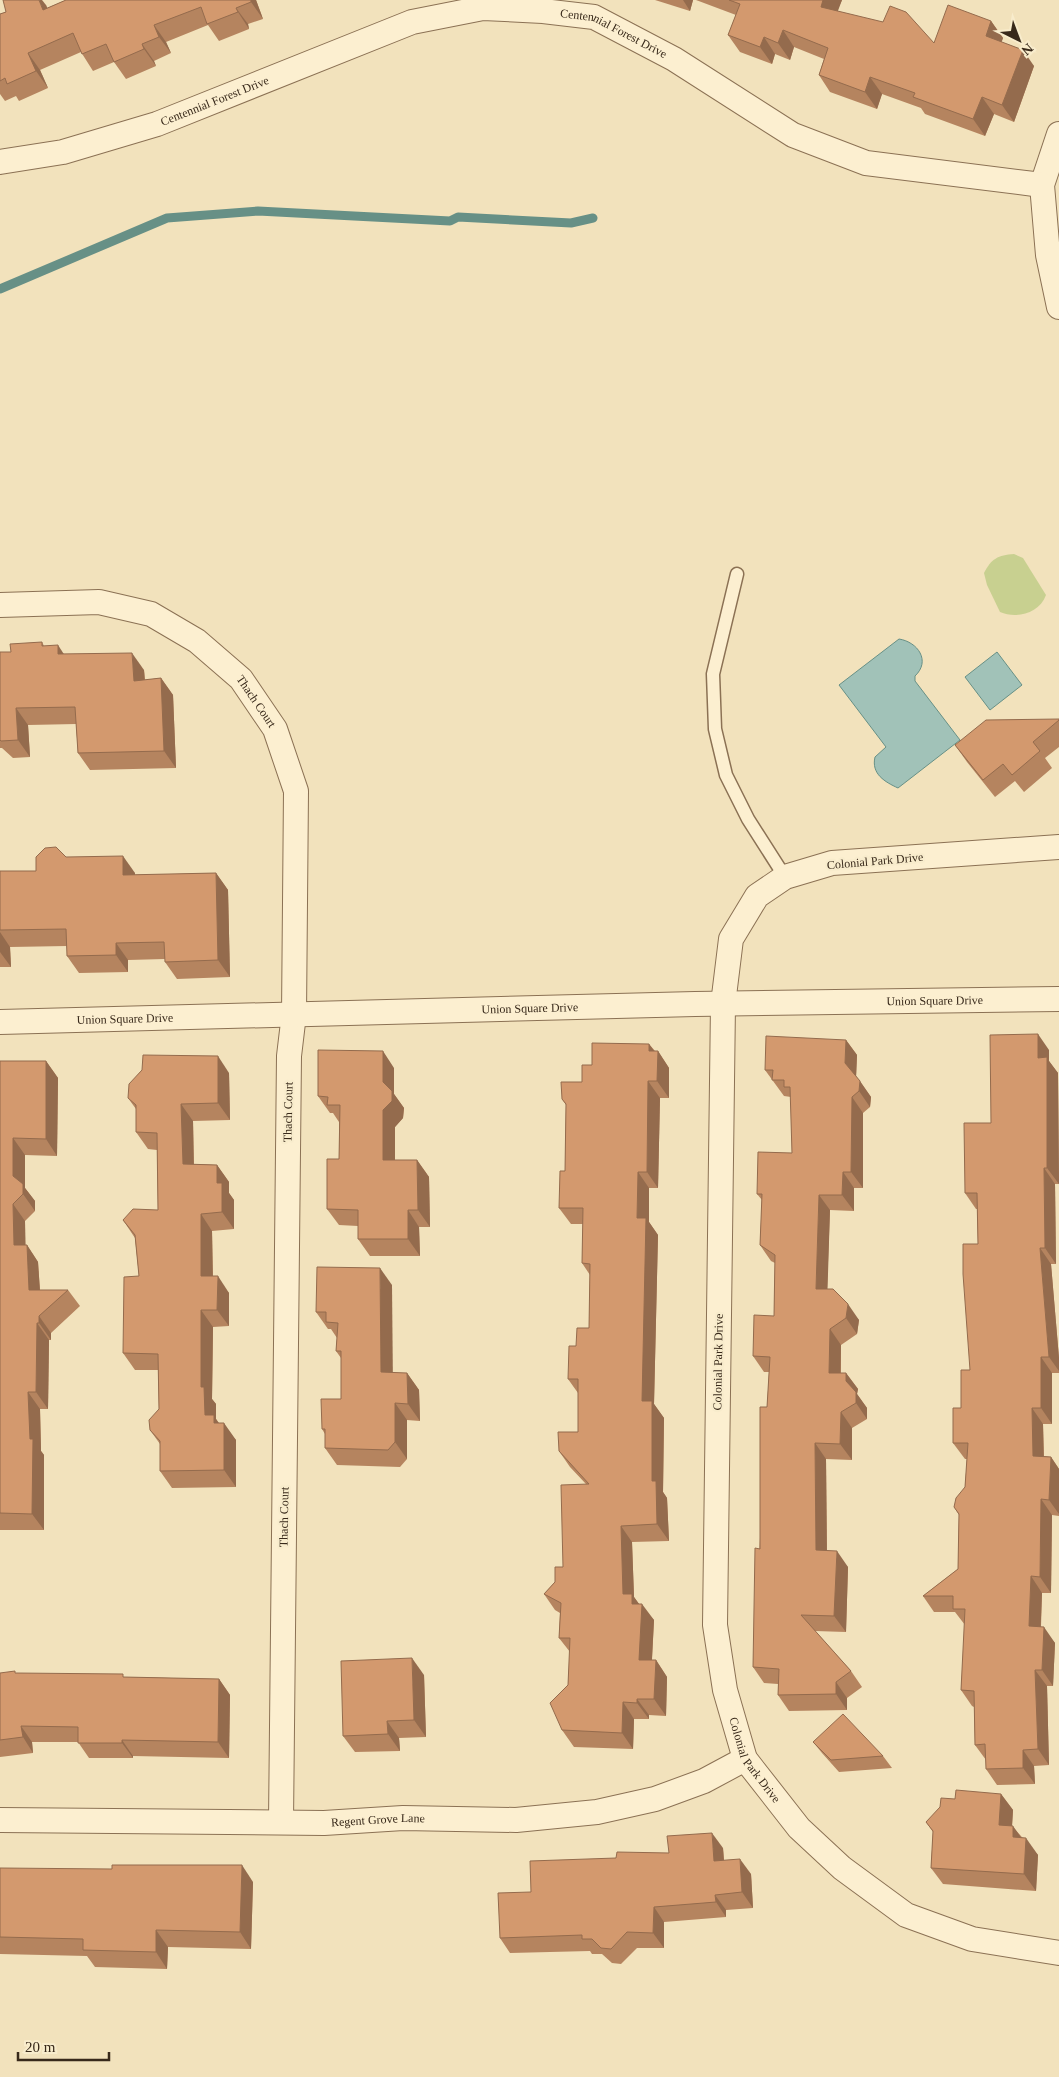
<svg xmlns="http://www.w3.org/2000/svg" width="1059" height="2077" font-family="'Times New Roman',serif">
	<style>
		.green { fill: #c8d090 }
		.water { fill: #a1c2b8; stroke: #679086 }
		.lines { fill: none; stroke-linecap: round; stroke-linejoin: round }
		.stream { stroke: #679086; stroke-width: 9 }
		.service-casing { stroke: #8b7154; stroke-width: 15 }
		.minor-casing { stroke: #8b7154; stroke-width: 26 }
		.service { stroke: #fcefd0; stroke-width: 12 }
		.minor { stroke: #fcefd0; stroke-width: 24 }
		.wall { fill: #b5845f }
		.shaded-wall { fill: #946b4d }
		.building { fill: #d3996e; stroke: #946b4d }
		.labels { text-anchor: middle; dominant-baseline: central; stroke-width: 4.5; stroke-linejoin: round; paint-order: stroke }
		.street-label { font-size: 12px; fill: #38291a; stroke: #f8eccc }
	</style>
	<rect width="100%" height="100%" fill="#f2e2bc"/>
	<path class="green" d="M1014 554 1023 558 1046 595C1039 614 1016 619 1000 612L987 585 984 573C991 559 998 555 1014 554Z"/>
	<g class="water">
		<path d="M899 639C918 642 931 661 915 676V681L960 740 898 788C885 782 871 774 875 757L886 747 839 685Z"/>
		<path d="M997 652 1022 685 990 710 965 677Z"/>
	</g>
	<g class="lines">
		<path class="stream" d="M0 289 167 218 258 211 450 221 458 217 571 223 593 218"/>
		<g class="service-casing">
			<path id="service" d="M737 574 713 674 715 729 726 775 748 819 785 877"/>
		</g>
		<g class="minor-casing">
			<g id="minor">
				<path d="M1059 134 1042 185 1048 255 1059 307"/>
				<path id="s1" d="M0 162 63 152 157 124 412 22 483 8 543 11 594 17 674 59 793 135 866 163 1042 185"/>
				<path id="s2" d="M0 605 99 602 151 614 197 641 241 679 275 729 296 791 294 1014 289 1056 281 1822"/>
				<path id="s3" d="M1059 847 832 863 785 877 757 896 731 939 723 1004 715 1625 725 1690 745 1759 799 1828 842 1868 906 1915 972 1939 1059 1953"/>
				<path id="s4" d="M0 1022 695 1004 1059 999"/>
				<path id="s5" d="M0 1820 324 1823 403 1818 516 1820 597 1812 655 1799 704 1781 745 1759"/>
			</g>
		</g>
		<use href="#service" class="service"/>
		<use href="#minor" class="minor"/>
	</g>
	<g class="wall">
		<path d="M66 0H257H256L263 19 248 24 249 29 219 41 208 25 166 42 171 53 154 61 156 66 126 79 114 62 93 71 81 52 40 70 48 88 19 101 16 96 5 101 0 94V14L6 12 46 5 47 8Z"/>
		<path d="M655 0H693L690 11Z"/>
		<path d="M696 0H842L837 11 934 43 991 21 1003 38 1001 42 1034 66 1014 122 994 114 985 136 925 114 921 108 882 94 877 109 830 92 819 75 824 59 794 47 790 60 775 54 772 64 740 52 728 35 736 15Z"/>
		<path d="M42 642 44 646 64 654 144 670 145 680 161 678 173 695 176 768 90 770 78 753 76 724 28 725 30 757 13 758 2 748H0V652H11Z"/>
		<path d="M1059 719V747L1045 758 1052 768 1024 792 1015 781 995 797 967 762 955 745Z"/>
		<path d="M66 857 135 873V875L216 873 228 890 230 977 177 979 165 962V959L128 960V972L79 973 67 956V946L10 947 11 967H0V871H36Z"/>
		<path d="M846 1040 857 1055 856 1076 871 1097 870 1107 863 1113V1188H854V1211L830 1210 827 1289 859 1320 857 1334 841 1345V1373H846L858 1389 857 1394 867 1408V1419L852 1428V1460L826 1459 827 1551 848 1567 846 1632 815 1631 851 1671 862 1687 847 1698V1710L789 1711 778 1695V1684L764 1683 753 1667 769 1372H764L753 1356 774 1316 775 1263 771 1261 760 1245 762 1200 757 1194 792 1153 791 1097 784 1096 765 1070Z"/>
		<path d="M649 1044 655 1051H658L669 1068V1098H660L658 1188H649V1222L658 1235 654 1404 664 1418 663 1492 667 1498 669 1541 632 1542 634 1597 639 1604 654 1620 652 1660H656L667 1677 666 1716 649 1715V1719H634L633 1749 574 1747 562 1730 568 1685 570 1652 559 1638 560 1613 555 1610 544 1594 555 1582 563 1567 586 1484 570 1467 559 1451 578 1432V1393L568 1379 576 1346 589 1328 590 1275 582 1263 583 1224H571L559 1208 565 1171 566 1105 562 1099 582 1082 592 1065Z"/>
		<path d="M1049 1050V1061L1058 1073 1059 1184H1055L1056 1264H1051L1059 1358V1373H1052V1424H1043L1044 1456 1051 1457 1059 1469V1516L1052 1515 1051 1593H1042L1041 1627 1055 1643 1053 1686H1047L1049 1765 1034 1766 1035 1784 997 1785 986 1769V1760L975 1745 974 1707 972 1706 961 1690 965 1625 955 1612H934L923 1596 958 1569 959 1515 954 1507 965 1487 967 1459H965L953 1443 970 1370 978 1244 977 1209H976L965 1193 991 1123Z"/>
		<path d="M0 1061H46L58 1078 57 1156 25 1155V1188L35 1201V1211L25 1221V1245H27L38 1262 40 1290H68L80 1306 51 1333V1340H49L48 1409H40L41 1451 44 1455V1530H0Z"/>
		<path d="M394 1068V1094L404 1108 403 1118 395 1127V1160H417L429 1177 430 1227H419L420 1256H370L358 1239V1226L339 1225 327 1209 339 1159V1122L333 1113H330L318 1096Z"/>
		<path d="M229 1073 230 1120 193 1121 194 1164 217 1165 229 1182V1193L234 1200V1229L212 1231 213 1276 229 1293V1326L213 1327 212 1399 216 1404V1419L219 1423 236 1440V1487L172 1488 160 1471V1444L150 1430 159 1409 158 1370H135L123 1353 139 1276 135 1238 123 1220 158 1210 157 1150 148 1149 136 1132V1109L128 1098Z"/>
		<path d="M392 1285V1373H407L419 1390 420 1421 407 1420V1459L400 1467 337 1465 325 1448V1434L322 1429 341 1399V1358L336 1351 337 1338 331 1329H328L316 1312Z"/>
		<path d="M0 1673 125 1677 219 1679 230 1695 229 1758 133 1756V1758H89L78 1742H32L33 1753 0 1757Z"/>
		<path d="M424 1675 426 1737 399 1738 400 1751 355 1752 343 1736Z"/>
		<path d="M813 1742 883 1756 892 1768 839 1772 822 1753Z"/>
		<path d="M1001 1794 1013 1810 1012 1826 1038 1855 1036 1891 943 1884 931 1868 933 1832 926 1822 955 1799Z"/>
		<path d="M723 1848 724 1860 751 1874 753 1908 726 1910V1917L664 1922V1948H637L621 1964 612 1963 602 1954H592L590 1951 510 1953 500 1938 616 1858 669 1853Z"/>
		<path d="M0 1868 253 1882 251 1949 168 1947 167 1969 95 1967 87 1956 0 1954V1959Z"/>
	</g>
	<g class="shaded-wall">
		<path d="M39 0H42L46 5 55 27 43 10Z"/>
		<path d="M251 0H256L263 19 251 2Z"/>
		<path d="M683 0H693L690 11Z"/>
		<path d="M823 0H842L833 24 821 7Z"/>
		<path d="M236 8 248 24 249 29 238 12Z"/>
		<path d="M991 21 1003 38 998 53 986 36Z"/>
		<path d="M154 25 166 42 171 53 159 37Z"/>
		<path d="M783 30 794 47 790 60 778 43Z"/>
		<path d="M764 37 775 54 772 64 760 47Z"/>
		<path d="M142 44 154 61 156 66 144 49Z"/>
		<path d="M1023 50 1034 66 1014 122 1002 105Z"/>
		<path d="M28 53 40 70 48 88 36 71Z"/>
		<path d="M870 77 882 94 877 109 865 92Z"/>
		<path d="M982 97 994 114 985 136 973 119Z"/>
		<path d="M58 645 69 662 58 654Z"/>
		<path d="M132 653 144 670 146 697 134 681Z"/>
		<path d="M161 678 173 695 176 768 164 751Z"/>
		<path d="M16 708 28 725 30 757 18 740Z"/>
		<path d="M123 856 135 873V892L123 875Z"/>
		<path d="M216 873 228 890 230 977 218 960Z"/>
		<path d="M0 932 10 947 11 967 0 952Z"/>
		<path d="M116 943 128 960V972L116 955Z"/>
		<path d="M1038 1034 1049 1050V1061L1058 1073 1059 1184 1047 1168 1038 1058Z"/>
		<path d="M846 1040 857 1055 856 1079 845 1063Z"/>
		<path d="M649 1044 658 1056V1051L669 1068V1098L657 1081 649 1051Z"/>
		<path d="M383 1051 394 1068V1094L404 1108 403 1118 395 1127V1177L383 1160Z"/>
		<path d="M218 1056 229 1073 230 1120 218 1103Z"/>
		<path d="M46 1061 58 1078 57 1156 46 1139Z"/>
		<path d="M648 1081 660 1098 658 1188 647 1172Z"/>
		<path d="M860 1081 871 1097 870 1107 859 1091Z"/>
		<path d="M852 1097 863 1113V1188L851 1172Z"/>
		<path d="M181 1104 193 1121 194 1181 183 1164Z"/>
		<path d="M13 1138 25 1155V1188L35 1201V1211L23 1194 13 1176Z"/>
		<path d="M417 1160 429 1177 430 1227 418 1210Z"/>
		<path d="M217 1165 229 1182V1193L234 1200V1229L222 1212 217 1183Z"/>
		<path d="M1044 1168 1055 1184 1056 1264 1045 1248Z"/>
		<path d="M638 1172 649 1188V1222L658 1235 654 1404 664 1418 663 1492 667 1498 669 1541 657 1524 642 1401 637 1218Z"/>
		<path d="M843 1172 854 1188V1211L842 1195Z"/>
		<path d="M819 1195 830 1210 827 1305 816 1289Z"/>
		<path d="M13 1204 25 1221 26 1262 14 1245Z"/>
		<path d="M408 1210 419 1227 420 1256 408 1239Z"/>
		<path d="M201 1214 212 1231 213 1293 201 1276Z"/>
		<path d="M27 1245 38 1262 41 1307 29 1290Z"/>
		<path d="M1040 1248 1051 1264 1059 1358V1371L1049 1357Z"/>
		<path d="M380 1268 392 1285 393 1389 381 1372Z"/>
		<path d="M218 1276 229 1293V1326L217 1310Z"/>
		<path d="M848 1304 859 1320 857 1334 846 1318Z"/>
		<path d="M201 1310 213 1327 212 1399 216 1404V1419L224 1431V1423L236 1440V1487L224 1470 205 1415 201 1387Z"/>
		<path d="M39 1316 51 1333V1340L39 1323Z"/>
		<path d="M37 1323 49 1340 48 1409 36 1392Z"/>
		<path d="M830 1329 841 1345 840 1389 829 1373Z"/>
		<path d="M1041 1357 1052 1373V1424L1041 1408Z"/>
		<path d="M407 1373 419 1390 420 1421 408 1404Z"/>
		<path d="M846 1373 858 1389 857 1394 867 1408V1419L856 1403 846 1381Z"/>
		<path d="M28 1392 40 1409 41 1451 44 1455V1530L32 1514Z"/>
		<path d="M395 1403 407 1420V1459L395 1442Z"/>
		<path d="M1032 1408 1043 1424 1044 1472 1033 1456Z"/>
		<path d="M841 1412 852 1428V1460L840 1444Z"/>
		<path d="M815 1443 826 1459 827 1566 816 1550Z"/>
		<path d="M1051 1457 1059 1469V1514L1049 1500Z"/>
		<path d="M1041 1499 1052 1515 1051 1593 1040 1577Z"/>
		<path d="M621 1526 632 1542 634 1597 642 1608V1604L654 1620 651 1676 639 1660 623 1594Z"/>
		<path d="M837 1551 848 1567 846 1632 834 1616Z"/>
		<path d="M1031 1576 1042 1593 1040 1642 1029 1626Z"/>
		<path d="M1044 1627 1055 1643 1053 1686 1042 1670Z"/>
		<path d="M412 1658 424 1675 426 1737 414 1720Z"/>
		<path d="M656 1660 667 1677 666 1716 654 1699Z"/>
		<path d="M1035 1670 1047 1686 1049 1765 1038 1749Z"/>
		<path d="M219 1679 230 1695 229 1758 218 1742Z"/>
		<path d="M836 1682 847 1698V1710L836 1694Z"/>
		<path d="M637 1699 649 1715V1719L637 1703Z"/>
		<path d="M623 1702 634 1719 633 1749 622 1733Z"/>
		<path d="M387 1721 399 1738 400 1751 388 1734Z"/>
		<path d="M21 1726 32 1742 33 1753 23 1737Z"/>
		<path d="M122 1740 133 1756V1758L122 1743Z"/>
		<path d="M1023 1750 1034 1766 1035 1784 1023 1768Z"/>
		<path d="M1001 1794 1013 1810 1011 1842 999 1825Z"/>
		<path d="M1013 1826 1025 1843 1013 1837Z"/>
		<path d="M712 1833 723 1848 725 1876 714 1861Z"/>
		<path d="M1026 1838 1038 1855 1036 1891 1024 1874Z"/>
		<path d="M740 1859 751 1874 753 1908 742 1892Z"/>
		<path d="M242 1865 253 1882 251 1949 240 1932Z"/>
		<path d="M715 1895 726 1910V1917L716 1902Z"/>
		<path d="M654 1907 664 1922V1948L653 1933Z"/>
		<path d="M156 1930 168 1947 167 1969 156 1952Z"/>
	</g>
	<g class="building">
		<path d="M3 0H39L43 10 66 0H251V2L236 8 238 12 207 24 201 7 154 25 159 37 142 44 144 49 114 62 106 44 82 54 73 33 28 53 36 71 7 84 5 78 0 81V14L6 12Z"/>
		<path d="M729 0H823L821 7 883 22 890 6 906 12 934 43 948 5 991 21 986 36 1023 50 1002 105 982 97 973 119 913 97 915 93 870 77 865 92 819 75 828 48 783 30 778 43 764 37 760 47 728 35 740 4Z"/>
		<path d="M42 642V646L58 645V654L132 653 134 681 161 678 164 751 78 753 75 707 16 708 18 740 1 741 0 740V652H11L10 644Z"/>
		<path d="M1059 719V720L1033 742 1040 751 1012 775 1003 764 983 780 955 745 986 720Z"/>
		<path d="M56 847 66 857 123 856V875L216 873 218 960 165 962 164 942 116 943V955L67 956 66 929 0 930V871H36V857L45 848Z"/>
		<path d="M1038 1034V1058L1047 1057V1168H1044L1045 1248H1040L1049 1357H1041V1408H1032L1033 1456 1051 1457 1049 1500 1041 1499 1040 1577 1031 1576 1029 1626 1044 1627 1042 1670H1035L1038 1749 1023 1750V1768L986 1769 985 1744 975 1745 974 1691 961 1690 965 1609H953V1596H923L958 1569 959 1514 954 1507 956 1498 965 1487 968 1443H953V1408H961V1370H970L963 1274V1244H978L977 1193H965L964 1123H991L990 1035Z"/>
		<path d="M766 1036 846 1040 845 1063 860 1081 859 1091 852 1097 851 1172H843L842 1195H819L816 1289H833L848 1304 846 1318 830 1329 829 1373H846V1381L856 1392V1403L841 1412 840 1444 815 1443 816 1550 837 1551 834 1616 801 1615 851 1671 836 1682V1694L778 1695 779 1669 753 1667 755 1548 760 1549V1407H767L770 1357 753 1356 754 1315 774 1316 775 1255 760 1245 762 1194H757L758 1152 792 1153 790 1087H784V1080H772L773 1070H765Z"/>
		<path d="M592 1043 649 1044V1051H658L657 1081H648L647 1172H638L637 1218H646L642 1401H652V1481H656L657 1524 621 1526 623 1594H632V1604H642L639 1660H656L654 1699H637V1703L623 1702 622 1733 562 1730 550 1703 568 1685 570 1638H559L561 1603 544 1594 555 1582V1567H563L561 1485 589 1484 559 1451 558 1432H578V1379H568L569 1346H576L577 1328H589L590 1264 582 1263 583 1208H559L560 1171H565L566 1104 562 1099 561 1082H582V1065H592Z"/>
		<path d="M318 1050 383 1051V1082L392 1091V1101L383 1110V1160H417L418 1210H408V1239H358V1210L327 1209V1159H339L340 1105H327L328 1097 318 1096Z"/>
		<path d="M143 1055 218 1056V1103L181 1104 183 1164 217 1165V1183H222V1212L201 1214V1276H218L217 1310H201V1387H204L205 1415H214V1423H224V1470L160 1471V1441L150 1430 149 1420 159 1409 158 1354 123 1353 124 1277 139 1276 135 1235 123 1220 133 1209 158 1210 157 1133 136 1132V1105L128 1098 129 1084 142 1070Z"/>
		<path d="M0 1061H46V1139L13 1138V1176L23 1184V1194L13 1204 14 1245H27L29 1290H68L39 1316V1323H37L36 1392H28L30 1439H33L32 1514 0 1513Z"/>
		<path d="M317 1267 380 1268 381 1372 407 1373 408 1404 395 1403V1442L388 1450 325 1448V1429H322L321 1399H341V1351H336L338 1323 326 1322V1312H316Z"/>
		<path d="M412 1658 414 1720 387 1721 388 1734 343 1736 341 1661Z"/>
		<path d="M15 1671V1673L123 1674V1677L219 1679 218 1742 122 1740V1743H78V1727L21 1726 23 1737 0 1740V1673Z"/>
		<path d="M843 1714 883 1756 831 1760 813 1742Z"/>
		<path d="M956 1790 1001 1794 999 1825 1013 1826V1837L1026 1838 1024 1874 931 1868 933 1831 926 1822 940 1807 941 1798 955 1799Z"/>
		<path d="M712 1833 714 1861 740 1859 742 1892 715 1895 716 1902 654 1907 653 1933 627 1932 611 1949 601 1948 592 1939H582V1935L500 1938 498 1893 531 1892 530 1861 616 1858 617 1852 669 1853 667 1836Z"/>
		<path d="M112 1865H242L240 1932 156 1930V1952L83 1950V1939L0 1937V1868L112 1869Z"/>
	</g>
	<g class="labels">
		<g class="street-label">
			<text stroke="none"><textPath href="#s1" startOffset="644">Centennial Forest Drive</textPath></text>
			<text stroke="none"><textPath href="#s1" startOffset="224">Centennial Forest Drive</textPath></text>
			<text stroke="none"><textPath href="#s2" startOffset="291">Thach Court</textPath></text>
			<text transform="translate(875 861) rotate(-5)">Colonial Park Drive</text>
			<text stroke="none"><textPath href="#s4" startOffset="935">Union Square Drive</textPath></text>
			<text stroke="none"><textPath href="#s4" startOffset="530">Union Square Drive</textPath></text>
			<text stroke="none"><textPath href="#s4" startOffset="125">Union Square Drive</textPath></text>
			<text transform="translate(288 1112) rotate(-89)">Thach Court</text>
			<text transform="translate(718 1362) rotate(-89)">Colonial Park Drive</text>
			<text transform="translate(284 1517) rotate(-89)">Thach Court</text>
			<text stroke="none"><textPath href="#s3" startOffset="1190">Colonial Park Drive</textPath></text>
			<text stroke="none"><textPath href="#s5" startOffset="378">Regent Grove Lane</textPath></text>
		</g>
	</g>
	<g transform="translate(1019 40) rotate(138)" stroke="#f8eccc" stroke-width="4" paint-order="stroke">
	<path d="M0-4L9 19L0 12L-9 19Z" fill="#38291a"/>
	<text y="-8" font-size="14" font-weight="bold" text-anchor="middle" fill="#38291a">N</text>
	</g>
	<path d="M18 2052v8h91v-8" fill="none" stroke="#38291a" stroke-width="2.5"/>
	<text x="25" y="2052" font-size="15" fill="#38291a" stroke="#f8eccc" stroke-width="4" paint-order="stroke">20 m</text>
</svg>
